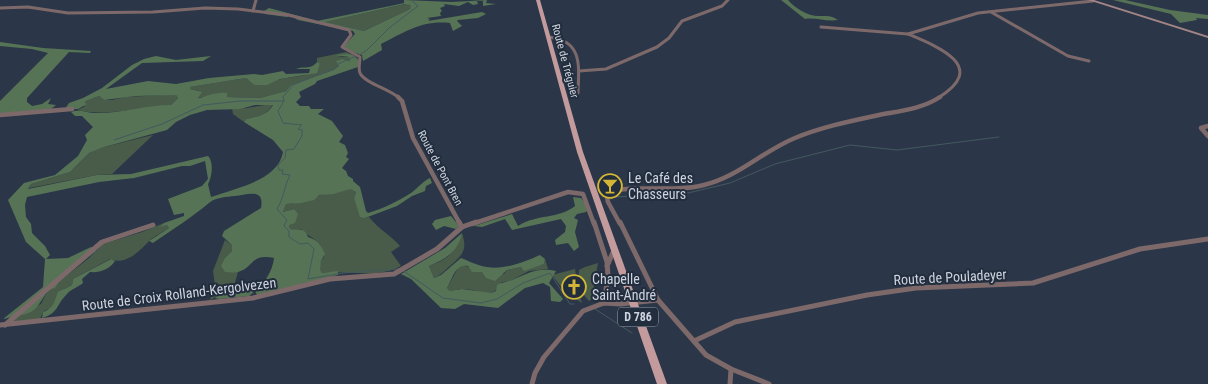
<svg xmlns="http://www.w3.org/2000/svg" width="1208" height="384" font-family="'Roboto Condensed',sans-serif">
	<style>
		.green { fill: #495c49 }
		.forest { fill: #567356; fill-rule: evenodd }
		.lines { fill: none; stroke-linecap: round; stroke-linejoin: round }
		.stream { stroke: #43595e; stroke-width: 1 }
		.street-far2 { stroke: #7d696a; stroke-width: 3 }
		.street-far1 { stroke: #7d696a; stroke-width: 4.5 }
		.street { stroke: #7d696a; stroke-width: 5 }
		.secondary { fill: #a48586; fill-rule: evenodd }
		.primary { fill: #c39b9c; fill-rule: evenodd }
		.labels { text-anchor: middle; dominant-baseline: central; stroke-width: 4; stroke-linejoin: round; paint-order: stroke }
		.far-street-label { font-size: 11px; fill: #cdd4df; stroke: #222d3d }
		.shield { fill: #222d3d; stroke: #9aa2ae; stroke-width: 1 }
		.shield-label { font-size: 12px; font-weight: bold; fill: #cdd4df }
		.poi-label { font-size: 14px; fill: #cdd4df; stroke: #222d3d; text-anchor: start }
		.street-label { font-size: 14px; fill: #cdd4df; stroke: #222d3d }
	</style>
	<rect width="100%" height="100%" fill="#2b3748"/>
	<g class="green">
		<path d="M406 4H412L410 9 364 31 324 22Z"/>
		<path d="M346 52 353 55 337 57H350V61L343 59 337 69 291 85 286 91 260 98 227 97 221 93 198 98 199 91 190 89V87L246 78 254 85C264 85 271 82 281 79 295 76 313 78 320 63L317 62V58Z"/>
		<path d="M163 95H176L178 98 171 105C140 107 108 117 77 110L84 107 86 101 99 96 104 100H112L126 97Z"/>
		<path d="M273 104C268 115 256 117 246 119L244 122 233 114 232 108C245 110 259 105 273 104Z"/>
		<path d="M153 135 112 174 97 175 29 188 31 184 70 172 89 153 104 147Z"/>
		<path d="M351 188 356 192 354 198 365 218 369 217C379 230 391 235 400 246L391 252 401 266C378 279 348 270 322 273L319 270 321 261 324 257C322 239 312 240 301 229H290L289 225 295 212 294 209 283 212 286 204C296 205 306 198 316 196 328 193 339 193 351 188Z"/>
		<path d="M164 223 160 226 167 225 169 228C163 232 154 236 149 241 140 251 125 266 110 259L73 279 72 285C59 290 60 295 53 305 51 310 46 309 43 312 42 314 41 317 40 319L9 322 15 316 41 304 48 290 89 258 103 244 142 232Z"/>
		<path d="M462 233C468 251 462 255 450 266 444 271 441 275 434 278L429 266C450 258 454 254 462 233Z"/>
		<path d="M225 240 232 245V251L225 258V272H238L234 286 227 285C220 289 218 297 210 300L215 285 213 271Z"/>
		<path d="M545 259 548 269 529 271 510 281 502 282C490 303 480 288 462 289 458 289 455 291 450 291L447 288 458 268 463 265 482 272 504 274 507 270 521 267 524 270 544 264Z"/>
		<path d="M598 263 594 284 593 298 589 301 578 288 579 270 585 267Z"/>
		<path d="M575 269 577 282 571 283 572 291H578L582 303 565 292 552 275Z"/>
	</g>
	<g class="forest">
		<path d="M404 0 452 2 487 0 486 3 496 4 483 6V1H477L478 4 473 5 468 2 459 6 444 4 445 6 440 8 442 11 440 13 441 16 427 18 430 19 428 21 482 12 486 14 478 18 458 20 457 21 462 26 453 31 450 23C422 20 405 32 381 44L382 50 363 61 362 55 347 50 343 47 355 34 353 31 298 20 290 15 287 17 265 14 264 11 269 8 317 21 395 5 404 3ZM405 4 411 5 410 9 364 31 325 22Z"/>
		<path d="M781 0H788C795 8 807 16 819 16 827 16 831 15 838 20 826 22 816 17 805 19Z"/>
		<path d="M1113 0H1125L1170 10 1208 15V19L1196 18 1197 20 1180 23 1171 14Z"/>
		<path d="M0 42 43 48 91 51 90 53 69 52 27 98V102L32 106 42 104 51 98 48 104 56 105 51 109 0 117V101L48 53 32 49 0 46Z"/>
		<path d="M348 54 353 55 359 60 358 67 317 81 315 84 299 92 301 97 296 102 300 106H309L311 109H324L318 114 332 121 343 136 339 142 345 145 348 153 346 157 349 159 342 168 346 171 348 176 353 179V181L360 187 366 211 368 213C383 209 398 201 411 193 418 188 423 181 430 178L432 183 426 186 425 191 412 196 397 206 365 218 360 217 354 198 356 192 351 189 333 194 319 195 314 200 301 203 286 204 283 212 294 209 298 214 295 223 289 225 290 229C298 230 305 227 308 237 318 240 321 245 325 254L321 261 320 270 322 273 338 271V275L257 295 255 291 249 296 219 299 215 298 223 287 228 284 234 286 230 292C239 294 245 289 254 291 264 285 273 270 274 258 250 253 254 268 238 272 234 273 229 272 225 272L221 266 225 258 232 251V245L222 236 224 231 261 208C265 187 246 195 235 196 226 197 216 197 209 203 192 217 172 230 153 243L149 241 169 228 167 225 159 227 164 223 184 216V213L174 215 168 199 202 186 208 179 205 161 190 166H182L134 178 99 182 27 197 25 205 26 217 31 224 32 233 45 246 50 255 46 259 68 258 91 247 96 251 60 280 55 288 48 290C32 317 33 312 3 319L43 287 45 259 26 242 8 200 24 183 55 175 78 156 87 140 85 135 93 127 82 116H75L71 112C79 109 85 112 94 113 121 114 145 105 171 105L178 98 176 95 136 96 104 100 99 96 86 101 85 103 87 104 78 109H65L69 103 83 98 102 88 132 65 144 59 156 56 176 60 211 56 203 61 142 63 106 89 148 81 176 84 209 78 254 74 262 75 283 71 286 74 309 73 310 69H296C303 65 310 71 317 62L320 63 317 73 280 79 267 85H254L246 78 190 87V89L202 92 198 98H200C209 95 217 92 227 93V97L260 98 286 91 291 85 334 70 339 66 336 61 343 59 350 61 349 57 335 55ZM255 105H273C268 115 256 117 246 119L244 122 273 140 283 152C278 181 235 188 211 197L208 184C212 177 214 162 208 156L131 174 97 175 28 189 31 184 70 172 89 153 104 147 167 130 176 122 190 115 207 110 240 109Z"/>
		<path d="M573 197 581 198 586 204 588 210 586 212 577 214 574 218 578 220 575 232 579 247 574 251 568 243 556 245 555 240 565 232 566 226 561 219 512 230 505 219 482 227 474 226 512 214 518 226C536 214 559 219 575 206Z"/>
		<path d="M451 216 459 226 456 229 444 226 436 230 432 224 435 220Z"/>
		<path d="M462 233C458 252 446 259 429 266L434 278 441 275 461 258C469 261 478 266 487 267 504 270 525 262 540 255L545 259 544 264 524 271 521 267 507 270 495 281 486 278 482 272H472L468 266C455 264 453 278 447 288L450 291 462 289 491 293 496 291 497 285C502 282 507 282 512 280 528 273 539 267 556 271L549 283 563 299 560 302 551 301 550 287 543 283 525 288 498 308 464 304 455 309 441 308 411 279 401 274 445 248Z"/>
		<path d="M111 259 115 261C110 269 100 273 90 272L82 279 83 283C78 287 71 289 67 294 55 306 59 313 42 318L43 312C54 308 54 302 58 292L72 285 73 279Z"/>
	</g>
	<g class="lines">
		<g class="stream">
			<path d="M359 55 367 50 389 28 418 6 411 0"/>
			<path d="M356 56 338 64 335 68 293 85 283 97 284 101 278 111 283 123 302 125 298 129 302 130V136L294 149 286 150 285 158 278 165 279 170H283L282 174 290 175C284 187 284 198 277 209L287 220 284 226 289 231V237L300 244 308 243 314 249 308 279 343 273 399 269"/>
			<path d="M114 140 162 124 203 105 240 101H284"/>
			<path d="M611 199 615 197 688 193 730 183 775 164 850 145 897 150 999 137"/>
			<path d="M402 270 443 298 481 303 497 299 523 283 550 273 570 304H574"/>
			<path d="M595 309 632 333"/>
		</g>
		<g class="street-far2">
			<path d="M0 8 28 7 68 13 153 12 205 8 238 9 288 15 349 30 351 35 342 47 360 57C360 62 358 69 360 73 364 83 390 89 399 98"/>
			<path d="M253 11 256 0"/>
			<path d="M991 12 1068 56 1089 61"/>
			<path d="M821 27 908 34"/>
			<path d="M548 37C583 40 579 66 578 93"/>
			<path d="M579 71 606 69 657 47 669 38 682 21 722 6 728 0"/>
			<path d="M938 98C989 67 939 47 908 34L978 13 1093 1"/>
		</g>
		<g class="street-far1">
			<path d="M398 97 402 101 413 138 460 224"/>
			<path d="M0 115 72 109"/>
			<path d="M1208 126 1201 128 1208 136"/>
			<path d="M472 224 568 192 583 194 594 224"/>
			<path d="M620 224 608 202 606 192C638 184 672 193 704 185 738 177 763 151 795 138 821 127 851 121 879 115 900 111 922 109 940 97"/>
		</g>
		<g class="street">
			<path d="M459 222 462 227"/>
			<path d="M594 222 607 262 608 276 604 303"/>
			<path d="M620 222 658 300"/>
			<path d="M607 266 614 250"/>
			<path d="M0 325 253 298 330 279 394 274 437 249 462 227 476 222"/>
			<path d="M5 325 102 242 153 225"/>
			<path d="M694 341 735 322 867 295 916 288 1033 283 1140 249 1208 239"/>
			<path d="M532 384 535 373 544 357 583 311 604 303 620 304 658 300 706 355 731 369 769 384"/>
			<path d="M730 384 731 369"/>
		</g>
		<path class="secondary" d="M1088 0H1094L1208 36V38Z"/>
		<path class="primary" d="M536 0H540L583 152 667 384H657L577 152Z"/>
	</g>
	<defs>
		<g id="bar-ring" transform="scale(1.25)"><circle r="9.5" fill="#222d3d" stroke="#d3b635" stroke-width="1.5"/><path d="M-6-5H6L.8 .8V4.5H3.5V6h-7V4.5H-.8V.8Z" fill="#d3b635"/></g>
		<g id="church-ring" transform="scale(1.25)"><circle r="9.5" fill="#222d3d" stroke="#d3b635" stroke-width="1.5"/><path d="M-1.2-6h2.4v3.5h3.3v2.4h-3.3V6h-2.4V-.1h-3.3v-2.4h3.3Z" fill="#d3b635"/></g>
	</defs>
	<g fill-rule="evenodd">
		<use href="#bar-ring" x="610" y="186"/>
		<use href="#church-ring" x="574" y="287"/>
	</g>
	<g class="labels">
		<g class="far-street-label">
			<text transform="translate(565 61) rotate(75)">Route de Tréguier</text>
			<text transform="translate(440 168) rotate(62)">Route de Pont Bren</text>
		</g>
		<rect class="shield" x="618" y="307.5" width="40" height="19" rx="4"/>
		<g class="shield-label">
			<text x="638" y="317">D 786</text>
		</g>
		<g class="poi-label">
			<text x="628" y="178">Le Café des<tspan x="628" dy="16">Chasseurs</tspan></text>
			<text x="592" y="279">Chapelle<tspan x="592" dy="16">Saint-André</tspan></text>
		</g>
		<g class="street-label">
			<text transform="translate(950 277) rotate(-3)">Route de Pouladeyer</text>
			<text transform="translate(179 294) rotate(-7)">Route de Croix Rolland-Kergolvezen</text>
		</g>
	</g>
</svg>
